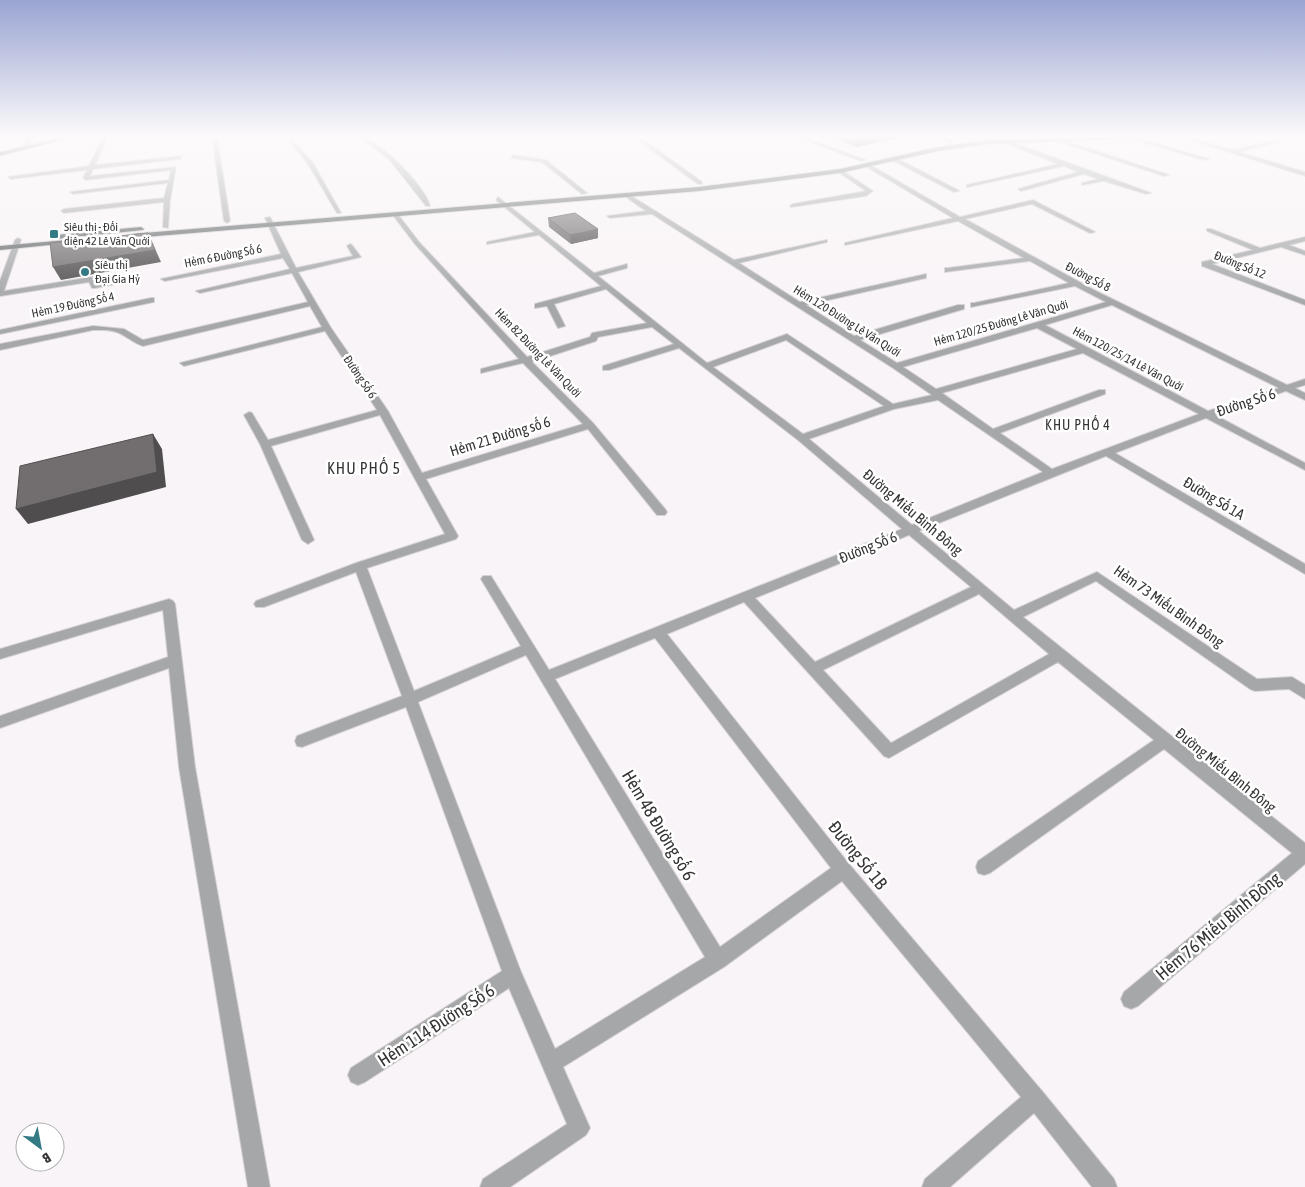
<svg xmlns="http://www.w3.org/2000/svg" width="1305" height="1187" font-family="'Asap Condensed',sans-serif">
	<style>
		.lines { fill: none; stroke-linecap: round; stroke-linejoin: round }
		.minor-casing { stroke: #d6d1d4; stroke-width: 2 }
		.major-casing { stroke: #d6d1d4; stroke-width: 2 }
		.minor { fill: #a5a7a8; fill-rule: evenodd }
		.major { fill: #636768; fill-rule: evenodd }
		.wall { fill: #625f60 }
		.shaded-wall { fill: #504d4e }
		.building { fill: #726e70; stroke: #504d4e }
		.poi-dot { fill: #337a84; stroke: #fff; stroke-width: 2 }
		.labels { text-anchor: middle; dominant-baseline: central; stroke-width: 5; stroke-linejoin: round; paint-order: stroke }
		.far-poi-label { font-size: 12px; fill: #363435; stroke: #fff; text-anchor: start }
		.far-street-label { font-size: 12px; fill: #363435; stroke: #fff }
		.far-neighbourhood-label { font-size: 14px; letter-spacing: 1px; fill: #363435; stroke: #fff }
		.street-label { font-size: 15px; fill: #363435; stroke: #fff }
		.neighbourhood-label { font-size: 16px; letter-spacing: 1px; fill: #363435; stroke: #fff }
		.near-street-label { font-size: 18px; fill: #363435; stroke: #fff }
	</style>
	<rect width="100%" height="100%" fill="#f9f4f7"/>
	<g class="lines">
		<g class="minor-casing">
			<g id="minor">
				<path d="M28 137H33L29 147 26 149 23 147Z"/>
				<path d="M103 137H108L95 165 182 156 180 159 93 169 90 176 176 167 170 200 168 228 163 227 164 202 64 213 61 211 64 209 164 198 168 183 73 194 70 192 169 180 171 170 86 180 83 178 87 170 11 179 8 177 89 166Z"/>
				<path d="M212 137H217L230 221 227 223 224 221Z"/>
				<path d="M286 137H290L313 163 341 213H337L308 164Z"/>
				<path d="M359 137C378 137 428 190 430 206H426L389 159Z"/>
				<path d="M797 137H803L866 160 861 161Z"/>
				<path d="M937 137H943L954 141 951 143Z"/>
				<path d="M1181 137H1187L1233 150 1278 140V142L1239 152 1305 172V176Z"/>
				<path d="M1053 138H1057L1169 175 1164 176 1053 140Z"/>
				<path d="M1134 138H1138L1209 159 1204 160 1134 140Z"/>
				<path d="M639 139H643L702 182V184H698L639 141Z"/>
				<path d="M1004 139 1151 193 1146 194 1104 181 1082 185V183L1098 179 1084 174 1021 191 1018 189 1078 172 1064 166 967 187V185L1058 164 1002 142Z"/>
				<path d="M513 155 546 160 587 193 582 194 542 162 511 158Z"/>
				<path d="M894 157 958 190 959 191 954 192 892 160Z"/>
				<path d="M867 163 960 217 1033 200 1095 232 1090 233 1032 204 965 219 1094 290 1287 385 1305 379V385L1295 388 1305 393V400L1286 391 1215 415 1305 463V470L1206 418 1115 453 1305 564V574L1106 456 919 531 1014 610 1097 572 1257 679 1292 677 1305 685V699L1289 689 1255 691 1250 689 1096 581 1023 617 1305 843V864L1138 1006 1131 1009 1124 1006 1121 999 1124 992 1292 853 1164 749 990 873 984 875 978 873 976 867 978 861 1154 740 1058 662 889 758 884 756 744 602 667 634 849 864 1042 1091 1114 1179 1117 1187H1092L1034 1113 950 1187H922L925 1179 1021 1097 842 881 724 967 563 1067 590 1128 586 1135 510 1187H480L483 1179 567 1124 509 988 365 1082 358 1085 351 1082 348 1075 351 1068 502 971 406 707 302 747 297 746 295 741 297 736 402 696 356 572 264 607H256L254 604 256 601 356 563 445 534 380 415 271 446 314 540 308 544 302 540 260 444 244 415 249 412 252 413 268 440 377 410 325 331 184 366 180 363 322 327 310 306 143 346C134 343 129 338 121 334 113 329 102 330 93 330L0 350V344L93 326 124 329 143 340 308 302 292 273 200 293 196 291 290 269 283 258 165 281 161 279 281 254 265 218 270 217 296 268 353 256 347 246 350 244 352 245 361 257 298 272 331 328 388 411 422 473 583 424 523 363 481 373V369L519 359 415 244 392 214 393 213H397L419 242 527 357 590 337 592 333 647 323 606 289 554 304 565 326 558 328 547 306 535 308V304L601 286 539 235 487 244V242L535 232 496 200 498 197 594 273 627 264V268L598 276 707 363 787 334 893 404 932 395 893 368 652 214 610 218 607 216 646 211 623 195 628 194 734 260 827 240V242L739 263 800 302 926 274V278L806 305 854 336 958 305H964V309L860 340 897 363 1106 302 1075 286 971 307V303H974L1069 283 1030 261 945 272V268H948L1024 258 958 221 845 245V243L953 218 865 166ZM1112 305 1279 388 1208 411 1045 325ZM652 327 674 344 603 366V370H609L679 348 798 440 902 529 549 670 491 576H483L481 579 521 646 414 691 367 568 456 539 458 536 426 479 588 429 657 515H665L667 512 665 509 593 423 532 362 596 341 598 337ZM1037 328 1077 349 936 389 903 367ZM786 340 884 406 803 434 713 367ZM1083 353 1199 414 1052 469 1000 433 1105 394V390H1099L993 429 942 393ZM938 400 1043 472 912 525 809 439 894 409ZM909 535 971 587 815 662 755 598ZM979 594 1049 654 891 743 823 670ZM655 638 831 868 720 947 555 679ZM526 655 705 957 555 1049 521 972 418 702Z"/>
				<path d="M840 169 873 191 866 196 791 207 790 206 793 204 866 191 838 172Z"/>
				<path d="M1207 229H1211L1260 248 1305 237V241L1289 245 1305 251V255L1281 247 1212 264 1305 300V305L1202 266V262L1253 250 1207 231Z"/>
				<path d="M18 238 21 240 4 291 92 277H95L98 283 133 278 137 280 95 288H92L89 282 0 296V281L15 240Z"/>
				<path d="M151 298H154V302L0 334V330Z"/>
				<path d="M169 599 173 601 175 604 195 767 270 1187H248L179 767 169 668 0 728V716L168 657 163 610 0 659V649Z"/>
			</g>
		</g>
		<g class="major-casing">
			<g id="major">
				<path d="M66 137H73L0 156V152Z"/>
				<path d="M1126 137H1166L988 144 938 151 840 173 699 191 132 238 129 236 132 234 699 187 840 169 938 147 988 140Z"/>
				<path d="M141 227 144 229 143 230 56 239 53 237 56 235Z"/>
				<path d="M67 240 69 241V243L0 250V246Z"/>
			</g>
		</g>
		<use href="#minor" class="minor"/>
		<use href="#major" class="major"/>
	</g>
	<g class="wall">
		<path d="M829 136H902V137L856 147Z"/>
		<path d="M548 218 598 238 571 244 549 227Z"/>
	</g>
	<g class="shaded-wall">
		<path d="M863 136H902V137L856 147 858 138Z"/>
		<path d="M598 229V238L571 244 570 235Z"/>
		<path d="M148 233 161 262 61 280 53 267Z"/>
		<path d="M153 434 162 449 166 487 28 524 16 509Z"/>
	</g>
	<g class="building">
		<path d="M575 213 598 229 570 235 548 218Z"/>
		<path d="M148 233 155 250 53 267 50 243Z"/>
		<path d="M153 434 157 472 16 509 20 466Z"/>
	</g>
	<linearGradient id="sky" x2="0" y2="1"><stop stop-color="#99a4d2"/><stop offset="0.45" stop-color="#fcfafb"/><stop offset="1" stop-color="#fcfafb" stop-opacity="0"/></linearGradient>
	<rect width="1305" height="303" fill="url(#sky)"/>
	<g class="poi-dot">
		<rect x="49" y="229" width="10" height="10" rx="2.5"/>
		<circle cx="85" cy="272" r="5"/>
	</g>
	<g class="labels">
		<g class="far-poi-label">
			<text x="64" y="227">Siêu thị - Đối<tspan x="64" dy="14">diện 42 Lê Văn Quới</tspan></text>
			<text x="95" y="265">Siêu thị<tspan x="95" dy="14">Đại Gia Hỷ</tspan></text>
		</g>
		<g class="far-street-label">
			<text transform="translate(223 256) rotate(-11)">Hẻm 6 Đường Số 6</text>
			<text transform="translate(1240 265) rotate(22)">Đường Số 12</text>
			<text transform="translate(1088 277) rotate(28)">Đường Số 8</text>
			<text transform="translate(73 305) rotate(-12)">Hẻm 19 Đường Số 4</text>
			<text transform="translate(847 321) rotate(32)">Hẻm 120 Đường Lê Văn Quới</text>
			<text transform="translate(1001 323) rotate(-16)">Hẻm 120/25 Đường Lê Văn Quới</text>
			<text transform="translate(538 353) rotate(46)">Hẻm 82 Đường Lê Văn Quới</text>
			<text transform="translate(1128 359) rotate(28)">Hẻm 120/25/14 Lê Văn Quới</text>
			<text transform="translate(360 377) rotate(56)">Đường Số 6</text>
		</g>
		<g class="far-neighbourhood-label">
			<text x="1078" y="425">KHU PHỐ 4</text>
		</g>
		<g class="street-label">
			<text transform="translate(1246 402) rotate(-18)">Đường Số 6</text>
			<text transform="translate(500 436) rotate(-17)">Hẻm 21 Đường số 6</text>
			<text transform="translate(1214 498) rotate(31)">Đường Số 1A</text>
			<text transform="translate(913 512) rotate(40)">Đường Miếu Bình Đông</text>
			<text transform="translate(868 547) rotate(-22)">Đường Số 6</text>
			<text transform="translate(1169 606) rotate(35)">Hẻm 73 Miếu Bình Đông</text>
			<text transform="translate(1226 770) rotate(39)">Đường Miếu Bình Đông</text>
		</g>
		<g class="neighbourhood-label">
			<text x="364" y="468">KHU PHỐ 5</text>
		</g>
		<g class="near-street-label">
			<text transform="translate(659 825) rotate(59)">Hẻm 48 Đường số 6</text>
			<text transform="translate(858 855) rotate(51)">Đường Số 1B</text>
			<text transform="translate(1218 926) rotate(-40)">Hẻm 76 Miếu Bình Đông</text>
			<text transform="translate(436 1025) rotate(-33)">Hẻm 114 Đường Số 6</text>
		</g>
	</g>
	<g transform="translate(40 1147) rotate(148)"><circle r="24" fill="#ffffff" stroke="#afaeae"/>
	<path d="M0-4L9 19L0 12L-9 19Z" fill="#337a84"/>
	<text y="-8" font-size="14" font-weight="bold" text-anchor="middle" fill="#363435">B</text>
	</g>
</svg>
